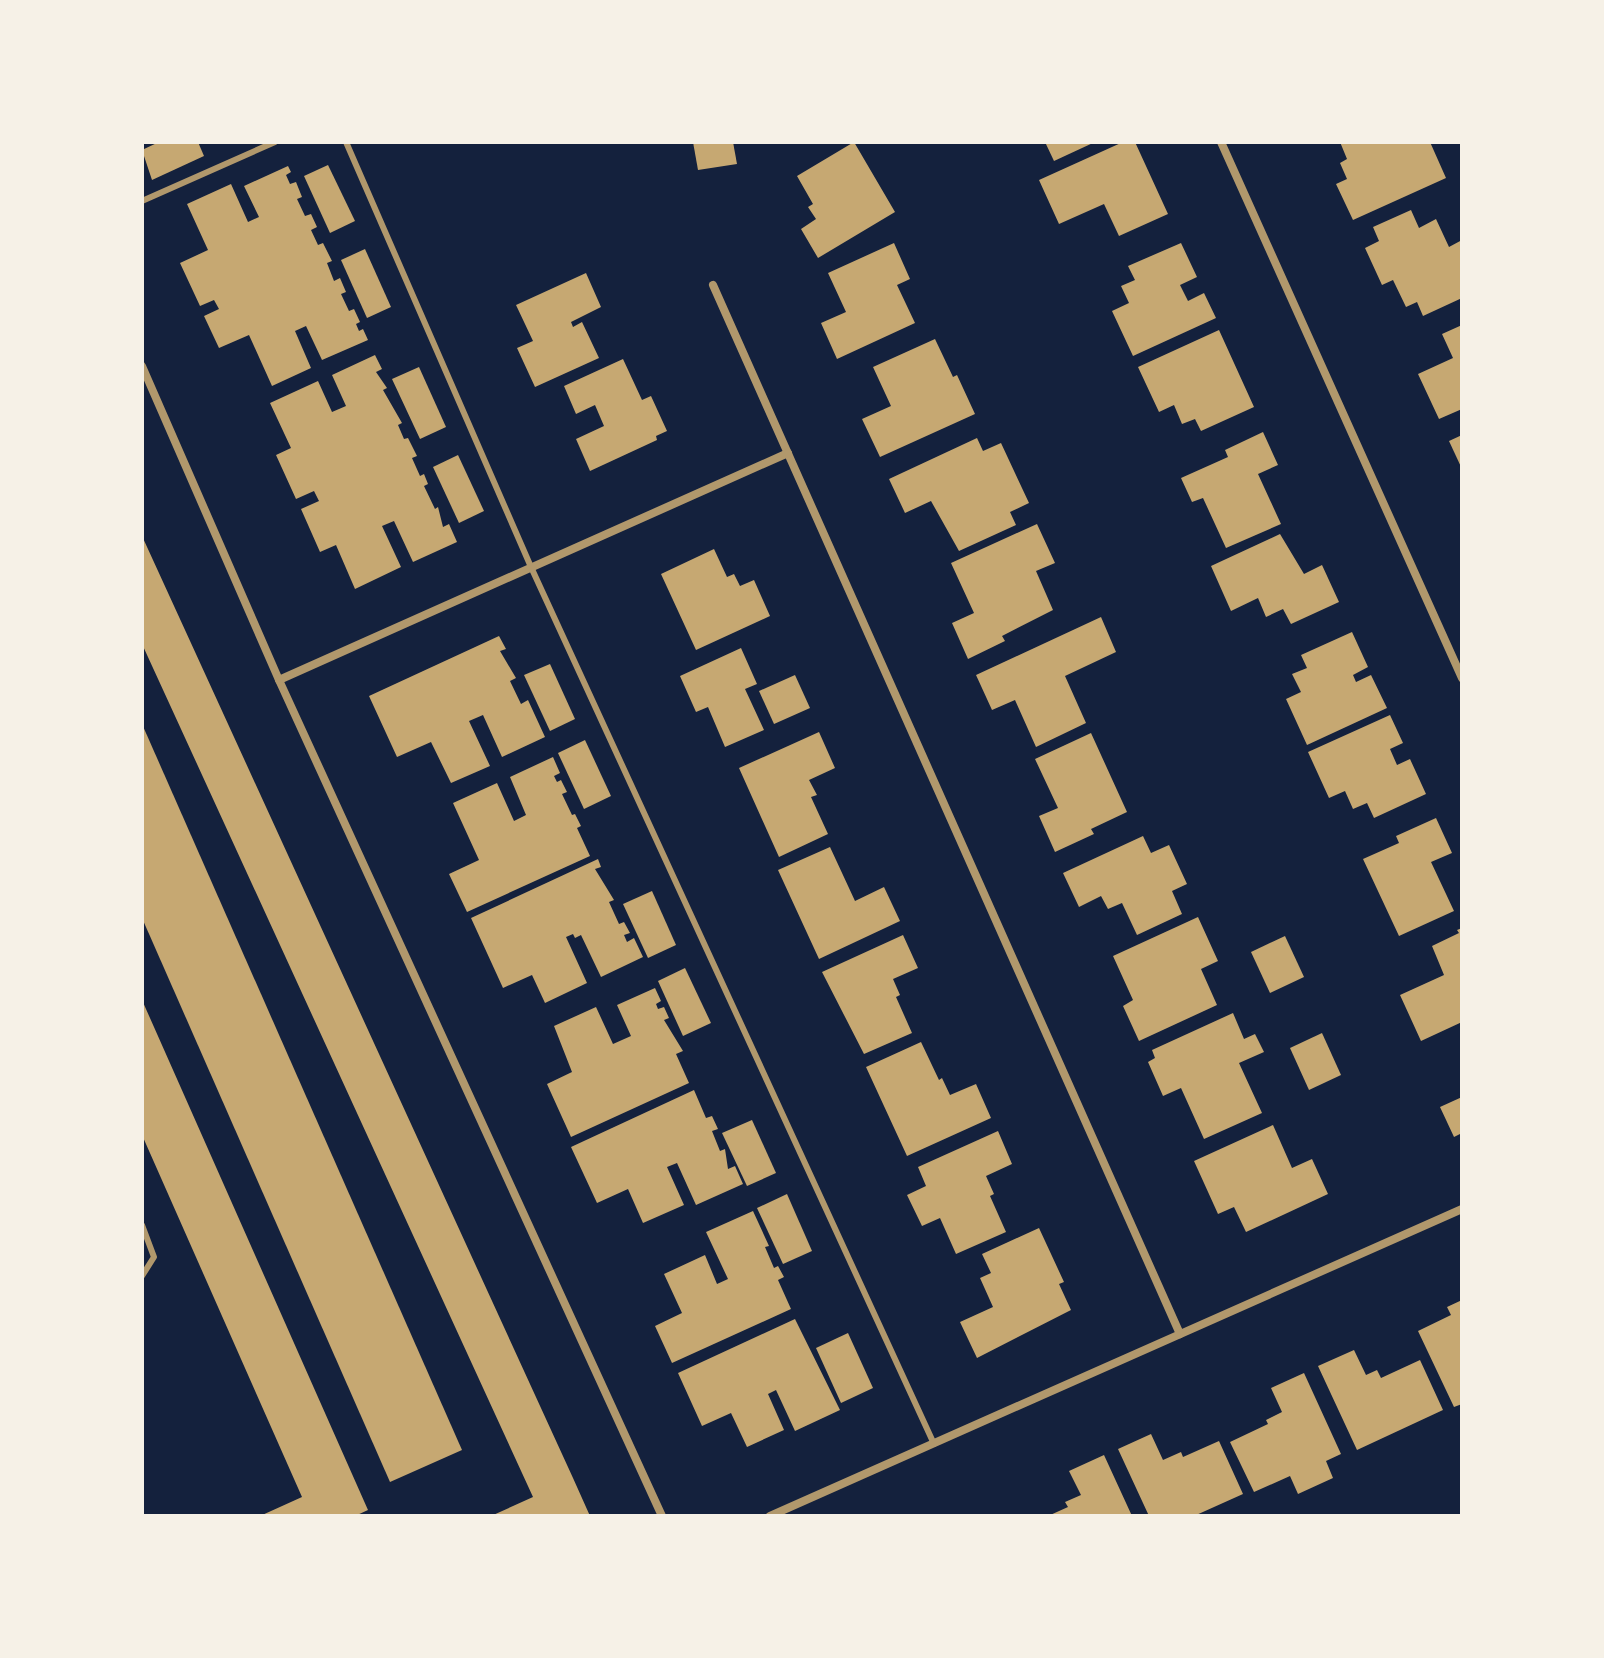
<svg xmlns="http://www.w3.org/2000/svg" width="1604" height="1658" font-family="Rubik,sans-serif">
	<style>
		.building { fill: #c6a872 }
		.lines { fill: none; stroke-linecap: round; stroke-linejoin: round }
		.service { stroke: #b1986c; stroke-width: 6 }
		.minor { stroke: #b1986c; stroke-width: 8 }
	</style>
	<rect width="100%" height="100%" fill="#14213d"/>
	<g class="building">
		<path d="M159 142H198L204 156 152 180 142 150Z"/>
		<path d="M693 142H733L737 164 698 170Z"/>
		<path d="M854 142 895 212 818 258 801 229 816 219 808 207 813 204 797 176Z"/>
		<path d="M1045 142H1095L1054 161Z"/>
		<path d="M1123 142H1135L1168 214 1119 236 1104 204 1059 224 1039 180Z"/>
		<path d="M1340 142H1430L1446 178 1353 220 1336 184 1347 179 1340 163 1347 159Z"/>
		<path d="M328 165 355 221 330 233 304 176Z"/>
		<path d="M288 166 291 172 286 175 290 184 296 182 302 197 297 199 305 216 311 214 317 227 311 230 318 245 323 243 332 261 327 263 334 281 340 278 346 292 341 294 349 311 354 309 360 322 356 324 359 331 363 329 368 340 322 360 306 326 295 331 311 368 272 386 249 335 219 348 204 316 219 309 214 300 200 306 180 263 208 250 187 204 231 184 248 222 259 217 244 186Z"/>
		<path d="M1411 210 1419 228 1436 219 1449 247 1462 240V298L1423 316 1417 302 1406 307 1393 280 1382 285 1365 248 1379 241 1373 227Z"/>
		<path d="M894 243 910 279 897 285 915 323 837 359 821 323 846 312 828 273Z"/>
		<path d="M1181 243 1197 277 1180 285 1188 301 1204 293 1216 318 1133 356 1112 311 1129 303 1121 286 1135 280 1128 266Z"/>
		<path d="M365 249 391 307 367 318 341 260Z"/>
		<path d="M586 273 601 307 571 322 573 327 582 322 599 358 535 387 517 348 533 341 516 305Z"/>
		<path d="M1462 325V409L1439 419 1418 374 1453 358 1442 334Z"/>
		<path d="M1219 330 1254 407 1201 431 1195 419 1182 424 1174 405 1159 412 1138 367Z"/>
		<path d="M935 339 953 377 957 375 975 414 880 457 862 419 891 406 873 367Z"/>
		<path d="M375 355 382 369 376 372 387 388 383 390 402 423 398 425 404 439 408 438 417 456 412 458 420 476 424 474 428 484 424 486 435 509 438 507 443 527 449 524 457 542 413 562 394 521 382 526 401 567 355 589 336 545 320 552 301 509 319 501 314 491 296 499 276 455 291 448 270 403 318 381 332 412 346 406 332 375Z"/>
		<path d="M623 359 642 400 651 396 667 431 656 436 657 440 590 471 576 439 604 426 595 405 576 414 564 386Z"/>
		<path d="M419 367 446 427 420 439 392 379Z"/>
		<path d="M1263 432 1278 465 1258 474 1281 524 1226 548 1203 498 1192 502 1181 478 1228 457 1225 450Z"/>
		<path d="M1462 435V469L1449 441Z"/>
		<path d="M977 438 983 451 1001 443 1029 503 1010 512 1016 525 959 551 931 501 905 513 889 479Z"/>
		<path d="M458 455 484 511 459 523 433 467Z"/>
		<path d="M1037 524 1055 563 1036 571 1053 610 1002 636 1005 641 968 659 952 623 974 613 951 563Z"/>
		<path d="M1280 534 1304 574 1322 565 1339 602 1291 624 1283 609 1266 617 1258 598 1231 611 1211 566Z"/>
		<path d="M142 536 573 1478 590 1516H491L533 1497 142 644Z"/>
		<path d="M714 549 727 577 734 574 740 586 754 580 770 616 696 650 661 574Z"/>
		<path d="M1101 617 1116 652 1065 676 1086 723 1036 747 1015 700 992 710 976 675Z"/>
		<path d="M1352 632 1368 667 1353 675 1356 682 1371 675 1387 708 1307 745 1286 699 1301 692 1292 674 1307 668 1301 655Z"/>
		<path d="M499 636 506 649 500 651 516 678 510 681 521 704 528 700 545 737 502 757 483 715 469 721 490 766 451 783 431 742 397 757 369 696Z"/>
		<path d="M741 648 757 684 745 689 764 730 725 747 708 707 696 712 680 676Z"/>
		<path d="M550 664 575 719 550 731 524 675Z"/>
		<path d="M795 675 810 708 774 724 759 691Z"/>
		<path d="M1390 715 1403 743 1390 749 1397 765 1410 759 1426 794 1374 818 1367 803 1353 809 1345 791 1329 798 1308 752Z"/>
		<path d="M142 724 462 1450 390 1482 142 918Z"/>
		<path d="M819 732 835 768 809 780 817 795 811 797 828 834 779 857 739 768Z"/>
		<path d="M1091 733 1127 812 1091 829 1094 834 1055 852 1039 816 1058 808 1035 759Z"/>
		<path d="M585 740 611 796 584 809 558 753Z"/>
		<path d="M553 757 560 773 554 776 557 782 561 780 567 792 562 794 572 815 575 814 581 826 577 828 590 856 467 912 449 874 479 860 453 803 497 783 514 821 526 815 510 777Z"/>
		<path d="M1436 818 1452 853 1431 862 1454 911 1399 936 1363 859 1399 843 1396 836Z"/>
		<path d="M1143 836 1151 853 1169 845 1187 884 1172 891 1182 914 1137 935 1122 903 1108 909 1101 896 1079 907 1063 873Z"/>
		<path d="M830 847 855 901 884 887 900 921 819 959 778 870Z"/>
		<path d="M598 859 601 867 595 869 614 900 609 902 619 924 624 922 630 933 624 935 627 942 634 938 643 957 601 977 581 935 575 938 573 934 566 937 587 983 545 1003 532 975 503 988 471 918Z"/>
		<path d="M652 891 676 945 648 958 623 904Z"/>
		<path d="M1198 917 1218 961 1201 969 1217 1005 1139 1041 1123 1006 1133 1000 1113 956Z"/>
		<path d="M1462 928V1022L1421 1041 1400 995 1444 975 1432 946 1459 933 1457 930Z"/>
		<path d="M903 935 918 968 893 979 900 995 896 997 912 1033 864 1054 822 972Z"/>
		<path d="M1285 936 1304 977 1270 993 1251 952Z"/>
		<path d="M685 968 711 1023 683 1036 658 981Z"/>
		<path d="M655 988 661 1001 656 1004 658 1009 664 1007 669 1018 664 1020 683 1051 676 1054 689 1083 571 1137 547 1084 572 1072 554 1026 596 1007 613 1044 631 1036 617 1005Z"/>
		<path d="M142 1000 368 1510 355 1516H260L302 1497 142 1135Z"/>
		<path d="M1233 1013 1244 1039 1255 1034 1264 1052 1239 1063 1262 1113 1204 1139 1181 1088 1163 1096 1148 1062 1155 1058 1152 1050Z"/>
		<path d="M1322 1033 1341 1075 1309 1090 1290 1048Z"/>
		<path d="M921 1042 939 1080 942 1078 950 1095 976 1084 991 1118 907 1156 866 1067Z"/>
		<path d="M694 1090 706 1118 712 1116 718 1129 712 1131 720 1151 725 1149 728 1169 735 1166 743 1184 696 1205 677 1163 667 1167 684 1205 643 1223 628 1189 597 1203 571 1147Z"/>
		<path d="M1462 1097V1133L1454 1137 1440 1107Z"/>
		<path d="M752 1120 776 1173 747 1186 722 1133Z"/>
		<path d="M1273 1125 1292 1168 1312 1159 1328 1194 1246 1232 1234 1207 1218 1214 1194 1161Z"/>
		<path d="M998 1131 1012 1164 986 1176 994 1194 990 1196 1006 1232 956 1254 940 1218 922 1226 907 1195 926 1186 918 1167Z"/>
		<path d="M787 1194 812 1251 783 1264 757 1208Z"/>
		<path d="M753 1211 769 1246 765 1247 774 1268 778 1266 784 1277 778 1280 791 1309 672 1363 655 1326 682 1313 664 1274 705 1255 717 1284 728 1279 706 1232Z"/>
		<path d="M1039 1228 1064 1282 1059 1284 1071 1310 977 1358 960 1322 993 1307 980 1278 991 1273 982 1254Z"/>
		<path d="M1462 1300V1404L1454 1407 1418 1331 1451 1315 1447 1307Z"/>
		<path d="M795 1319 840 1410 795 1431 776 1390 768 1394 784 1430 747 1447 731 1413 702 1426 678 1373Z"/>
		<path d="M848 1333 873 1388 841 1403 816 1348Z"/>
		<path d="M1354 1350 1366 1375 1377 1370 1381 1378 1420 1360 1443 1410 1357 1450 1318 1366Z"/>
		<path d="M1304 1373 1341 1454 1326 1461 1333 1478 1298 1494 1290 1476 1254 1492 1230 1442 1268 1424 1266 1420 1282 1412 1271 1388Z"/>
		<path d="M1151 1434 1163 1460 1181 1452 1183 1457 1219 1441 1243 1494 1194 1516H1149L1118 1449Z"/>
		<path d="M1104 1455 1132 1516H1048L1068 1507 1065 1502 1081 1495 1069 1471Z"/>
	</g>
	<g class="lines">
		<g class="service">
			<path d="M346 142 531 567 934 1444"/>
			<path d="M142 201 275 142"/>
			<path d="M142 1225 154 1257 142 1276"/>
		</g>
		<g class="minor">
			<path d="M1221 142 1462 678"/>
			<path d="M713 285 1180 1334"/>
			<path d="M142 366 279 680 662 1516"/>
			<path d="M279 680 788 453"/>
			<path d="M770 1516 1462 1209"/>
		</g>
	</g>
	<rect width="1604" height="1658" fill="none" stroke="#f6f1e7" stroke-width="288"/>
</svg>
